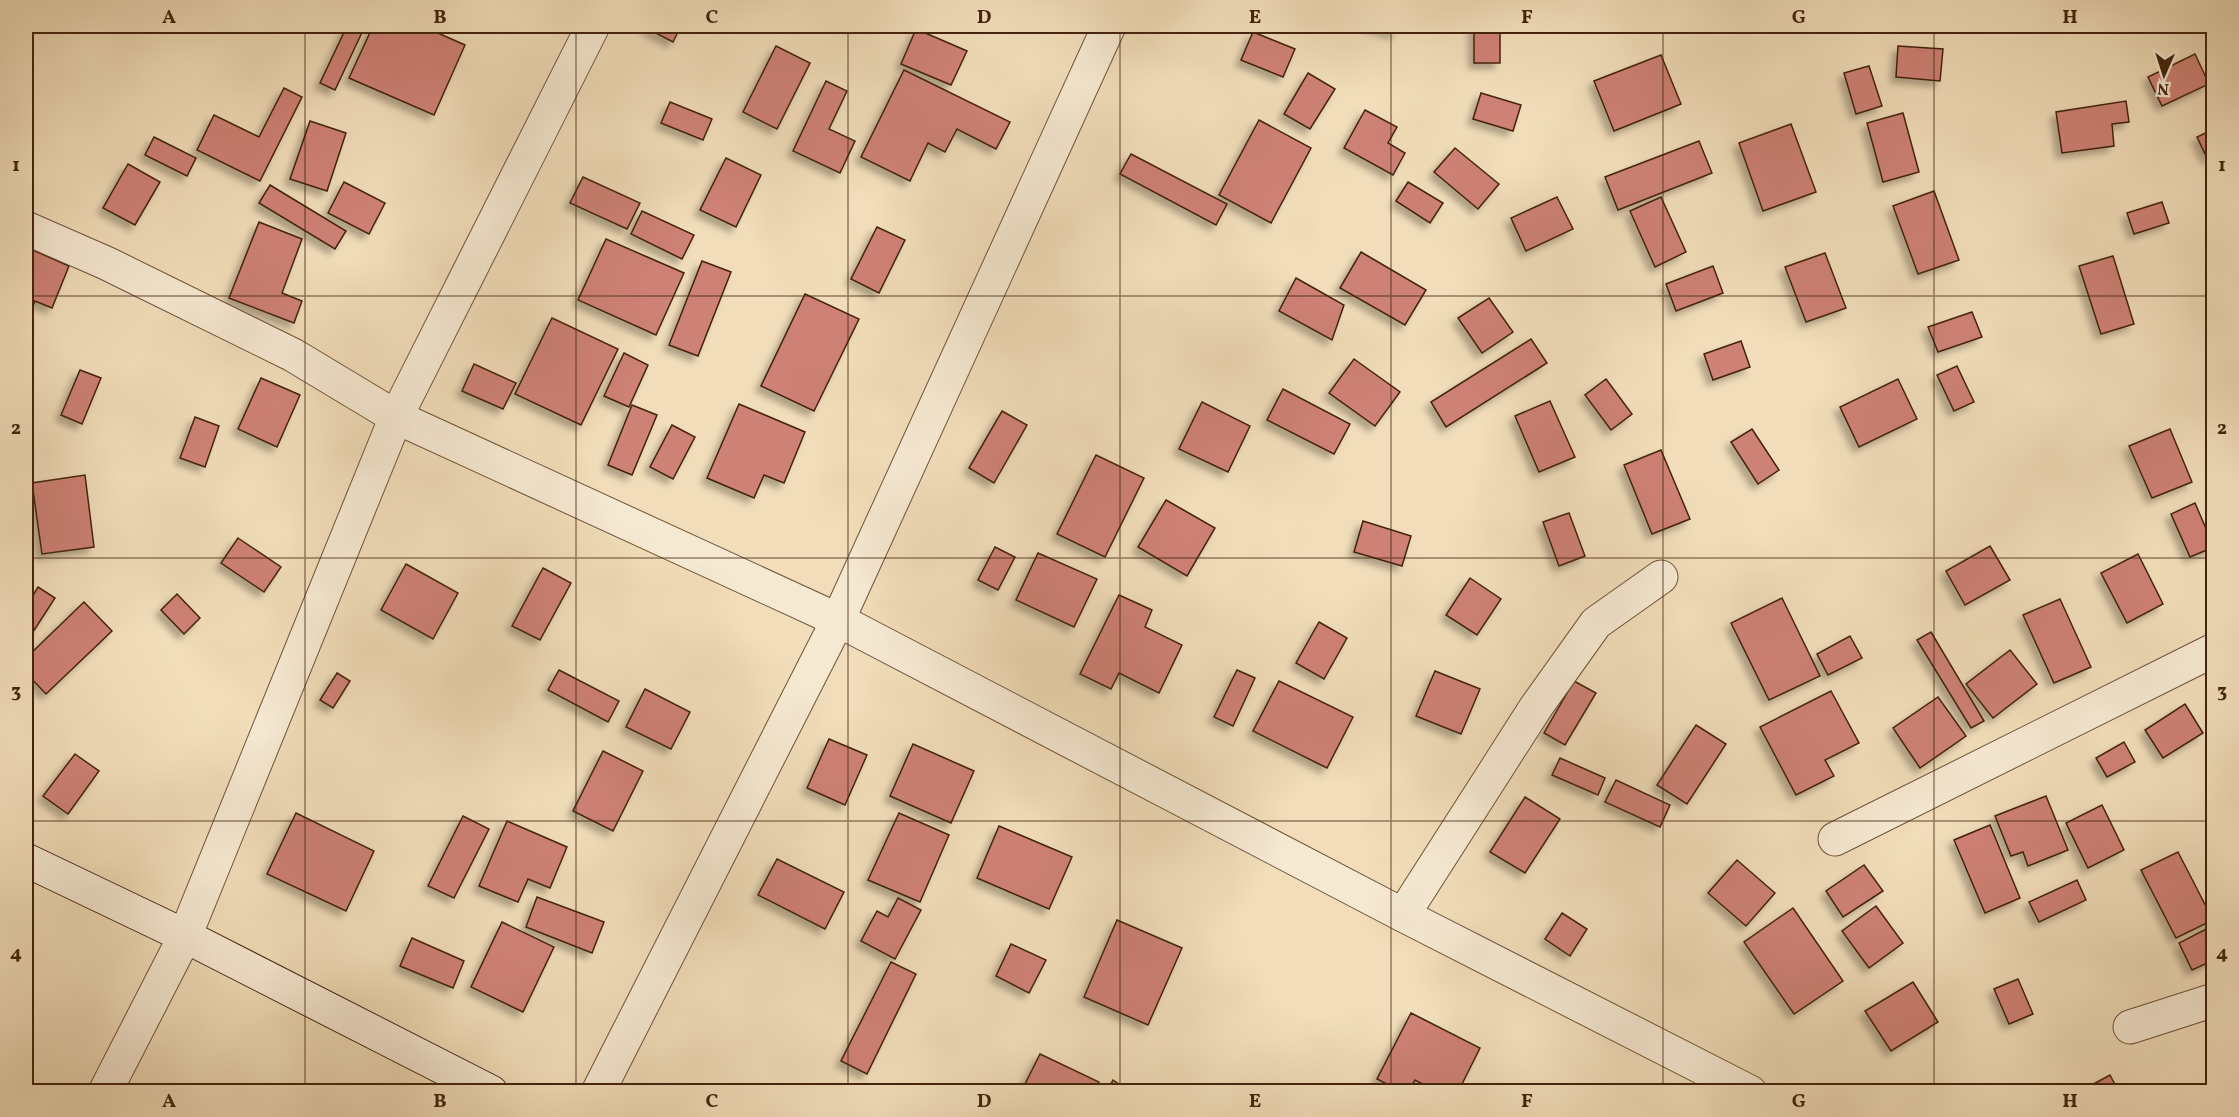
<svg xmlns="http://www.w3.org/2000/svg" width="2239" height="1117" font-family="Vollkorn,serif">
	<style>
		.building { fill: #ce8174; stroke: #43230d; stroke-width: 1.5; filter: url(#shadow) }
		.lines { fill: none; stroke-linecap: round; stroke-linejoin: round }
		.street-casing { stroke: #6e5238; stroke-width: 35 }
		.secondary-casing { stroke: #43230d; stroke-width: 35 }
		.street { stroke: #f6e9d2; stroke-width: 33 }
		.secondary { stroke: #f6e9d2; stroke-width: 33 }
		.grid { fill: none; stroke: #43230d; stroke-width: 1.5; stroke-opacity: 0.55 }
		.neatline { fill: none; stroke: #43230d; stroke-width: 2 }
		.grid-label { font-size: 20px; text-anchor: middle; font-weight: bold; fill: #43230d }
	</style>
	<defs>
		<filter id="shadow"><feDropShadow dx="-5.5" dy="5.5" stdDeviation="3" flood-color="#0004"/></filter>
	</defs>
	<rect width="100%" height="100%" fill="#f1ddb9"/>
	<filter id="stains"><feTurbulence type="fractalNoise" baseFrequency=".00333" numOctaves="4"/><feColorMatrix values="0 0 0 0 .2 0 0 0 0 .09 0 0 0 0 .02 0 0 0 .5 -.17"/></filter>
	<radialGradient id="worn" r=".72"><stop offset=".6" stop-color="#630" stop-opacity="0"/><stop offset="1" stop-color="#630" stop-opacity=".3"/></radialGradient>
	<g class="building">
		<path d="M347 26H365L335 90 320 83Z"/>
		<path d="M373 26H422L465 45 434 115 349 78Z"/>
		<path d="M647 26H681L673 42 646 28Z"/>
		<path d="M1368 26H1398L1396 33Z"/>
		<rect x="1474" y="26" width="26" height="37"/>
		<path d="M916 29 967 51 951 85 901 64Z"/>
		<path d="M1253 32 1295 49 1283 77 1241 60Z"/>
		<path d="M776 46 810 63 777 129 743 112Z"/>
		<path d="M1898 46 1943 49 1940 81 1896 77Z"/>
		<path d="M2195 54 2209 84 2162 106 2148 77Z"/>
		<path d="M1661 55 1681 104 1614 131 1594 81Z"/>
		<path d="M1869 66 1882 106 1856 114 1844 73Z"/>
		<path d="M904 70 1010 122 996 149 957 129 945 152 928 143 910 181 861 157Z"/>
		<path d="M1308 73 1335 89 1310 129 1284 114Z"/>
		<path d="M826 81 847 91 829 129 855 141 840 173 793 151Z"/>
		<path d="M284 88 302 97 260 181 197 150 214 115 259 137Z"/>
		<path d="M1481 93 1521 105 1513 131 1473 119Z"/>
		<path d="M2126 101 2129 122 2112 124 2114 146 2062 153 2056 112Z"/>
		<path d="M670 102 712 119 703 140 661 123Z"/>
		<path d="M1365 110 1397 127 1388 143 1405 153 1393 175 1344 148Z"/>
		<path d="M1903 113 1919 172 1883 182 1867 123Z"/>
		<path d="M1259 120 1311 148 1271 223 1219 195Z"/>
		<path d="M310 121 346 133 327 191 290 179Z"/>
		<path d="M1791 124 1816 192 1763 211 1739 143Z"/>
		<path d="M2214 129V155L2207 158 2197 137Z"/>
		<path d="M154 137 196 158 187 176 145 155Z"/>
		<path d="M1699 141 1712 173 1618 210 1605 177Z"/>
		<path d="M1455 148 1499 184 1478 209 1434 172Z"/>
		<path d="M1131 154 1227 204 1216 225 1120 174Z"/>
		<path d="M726 158 761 175 736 227 700 210Z"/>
		<path d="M128 164 160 182 135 225 103 208Z"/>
		<path d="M583 177 640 203 627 229 570 203Z"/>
		<path d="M344 182 385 203 369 234 328 213Z"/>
		<path d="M1408 182 1443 203 1430 223 1396 201Z"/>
		<path d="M270 185 346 231 335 249 259 203Z"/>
		<path d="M1934 191 1959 260 1918 274 1893 206Z"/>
		<path d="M1557 197 1573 229 1526 251 1511 218Z"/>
		<path d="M1661 197 1686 252 1655 267 1630 211Z"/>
		<path d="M2162 202 2169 223 2134 234 2127 213Z"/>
		<path d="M642 211 694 235 682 259 631 234Z"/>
		<path d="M259 222 302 239 282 293 302 301 294 323 229 298Z"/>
		<path d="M877 227 905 240 879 293 851 279Z"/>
		<path d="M606 239 684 273 656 335 578 300Z"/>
		<path d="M26 247 69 266 52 308 35 301 26 324Z"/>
		<path d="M1361 252 1426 290 1405 325 1340 288Z"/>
		<path d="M1825 253 1846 308 1806 322 1785 267Z"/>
		<path d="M2113 256 2134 324 2101 334 2079 266Z"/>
		<path d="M702 261 731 272 698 356 669 345Z"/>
		<path d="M1713 266 1723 293 1676 311 1666 284Z"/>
		<path d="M1296 278 1344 305 1332 340 1279 311Z"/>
		<path d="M805 294 859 319 814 411 761 386Z"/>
		<path d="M1489 298 1513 332 1482 353 1458 318Z"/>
		<path d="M1972 312 1982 337 1938 352 1928 327Z"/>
		<path d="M552 318 618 349 581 425 515 394Z"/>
		<path d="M1531 339 1547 363 1446 427 1431 402Z"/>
		<path d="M1741 341 1750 367 1713 380 1704 354Z"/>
		<path d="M624 353 648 365 629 407 604 396Z"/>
		<path d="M1354 359 1400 392 1375 426 1329 393Z"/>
		<path d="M474 364 516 383 503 409 462 391Z"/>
		<path d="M1957 366 1974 402 1954 411 1937 375Z"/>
		<path d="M80 370 101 378 82 424 61 415Z"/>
		<path d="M261 378 300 395 277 447 238 429Z"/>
		<path d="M1606 379 1632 414 1611 430 1585 395Z"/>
		<path d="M1898 379 1917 419 1859 447 1840 407Z"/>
		<path d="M1283 389 1350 424 1334 454 1267 420Z"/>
		<path d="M1550 401 1575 457 1539 472 1515 416Z"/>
		<path d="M1202 402 1250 426 1228 472 1179 449Z"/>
		<path d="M739 404 805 432 784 483 764 475 754 498 707 478Z"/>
		<path d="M632 405 657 415 632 475 608 465Z"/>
		<path d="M1002 411 1027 425 994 483 969 468Z"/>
		<path d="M195 417 219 426 205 467 180 458Z"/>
		<path d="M672 425 695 437 673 479 650 467Z"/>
		<path d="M1752 429 1779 470 1758 484 1731 442Z"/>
		<path d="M2170 429 2192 482 2152 498 2129 446Z"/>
		<path d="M1661 450 1690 519 1652 534 1624 465Z"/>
		<path d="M1096 455 1144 478 1105 557 1057 534Z"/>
		<path d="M85 475 94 547 42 554 32 483Z"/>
		<path d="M1166 500 1215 528 1187 576 1138 547Z"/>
		<path d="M2195 503 2214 547 2190 557 2171 514Z"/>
		<path d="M1569 513 1585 556 1559 566 1543 522Z"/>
		<path d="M1363 521 1411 536 1402 566 1354 552Z"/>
		<path d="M238 538 281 567 264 592 221 563Z"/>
		<path d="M1990 546 2010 580 1965 605 1946 571Z"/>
		<path d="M995 547 1015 557 998 590 978 580Z"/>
		<path d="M1038 553 1097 579 1074 627 1016 600Z"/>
		<path d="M2138 554 2163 604 2127 623 2101 573Z"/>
		<path d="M406 564 458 593 433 639 381 610Z"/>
		<path d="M543 568 571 583 540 640 512 626Z"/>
		<path d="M1470 578 1501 599 1477 635 1446 615Z"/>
		<path d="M38 587 55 598 33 632 26 628V607Z"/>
		<path d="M177 594 200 618 184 634 161 610Z"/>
		<path d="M1119 595 1152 610 1145 627 1182 645 1159 693 1119 673 1111 689 1080 674Z"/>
		<path d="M1782 598 1820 676 1769 700 1731 623Z"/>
		<path d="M2060 599 2091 667 2054 683 2023 615Z"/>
		<path d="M84 602 112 631 46 694 26 673V658Z"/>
		<path d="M1319 622 1347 638 1324 679 1296 663Z"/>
		<path d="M1931 632 1984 721 1971 728 1917 640Z"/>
		<path d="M1850 636 1862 658 1828 675 1817 654Z"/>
		<path d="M2010 650 2037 684 1993 718 1966 684Z"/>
		<path d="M559 670 619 701 608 722 548 690Z"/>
		<path d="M1237 670 1255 678 1233 726 1214 717Z"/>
		<path d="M1435 671 1480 689 1461 734 1416 716Z"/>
		<path d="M337 673 350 681 333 708 320 700Z"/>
		<path d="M1279 681 1353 717 1327 768 1253 731Z"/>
		<path d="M1574 681 1596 693 1565 745 1544 733Z"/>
		<path d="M645 689 690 712 671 749 626 727Z"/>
		<path d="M1831 691 1859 743 1825 760 1834 776 1796 795 1760 727Z"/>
		<path d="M1938 697 1966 736 1920 768 1893 728Z"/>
		<path d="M2185 704 2203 733 2163 758 2145 730Z"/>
		<path d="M1696 725 1726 744 1687 804 1657 785Z"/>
		<path d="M829 739 867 755 845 805 807 788Z"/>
		<path d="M2124 742 2135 762 2107 777 2096 758Z"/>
		<path d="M913 744 974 771 951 823 890 796Z"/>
		<path d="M603 751 643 771 613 831 573 811Z"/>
		<path d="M75 754 99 771 68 814 43 796Z"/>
		<path d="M1560 758 1605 778 1598 795 1552 775Z"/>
		<path d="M1616 780 1670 805 1660 827 1605 802Z"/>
		<path d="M2046 796 2068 850 2028 866 2023 852 2011 856 1995 816Z"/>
		<path d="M1525 797 1560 819 1525 873 1490 852Z"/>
		<path d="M2102 805 2124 850 2088 868 2066 823Z"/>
		<path d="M296 813 374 851 346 911 267 874Z"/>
		<path d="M899 813 949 835 920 902 868 880Z"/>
		<path d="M463 816 489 829 454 898 428 886Z"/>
		<path d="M507 821 567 847 550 888 528 879 518 902 479 886Z"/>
		<path d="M1990 825 2020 898 1985 913 1954 840Z"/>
		<path d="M999 826 1072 857 1049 909 977 878Z"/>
		<path d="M2178 852 2213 920 2176 938 2141 870Z"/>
		<path d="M777 859 844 892 825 929 758 895Z"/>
		<path d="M1737 860 1775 893 1746 926 1708 893Z"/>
		<path d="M1864 865 1883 891 1843 917 1826 891Z"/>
		<path d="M2077 880 2086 900 2039 922 2029 902Z"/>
		<path d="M537 897 604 922 592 953 526 927Z"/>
		<path d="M898 898 921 910 895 959 861 941 877 911 888 917Z"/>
		<path d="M1876 906 1903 943 1869 968 1842 931Z"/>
		<path d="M1793 908 1843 981 1794 1014 1744 942Z"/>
		<path d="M1562 913 1587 929 1570 956 1545 939Z"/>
		<path d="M1117 920 1182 948 1148 1025 1084 997Z"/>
		<path d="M502 922 554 947 523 1012 471 987Z"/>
		<path d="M2214 925V960L2192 970 2179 943Z"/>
		<path d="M412 938 464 961 453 988 400 966Z"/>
		<path d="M1011 944 1046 960 1029 993 996 976Z"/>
		<path d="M891 962 916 974 867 1074 841 1061Z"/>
		<path d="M2018 979 2033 1014 2009 1024 1994 989Z"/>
		<path d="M1913 982 1938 1022 1891 1051 1865 1011Z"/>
		<path d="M1411 1013 1480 1048 1458 1092H1438L1415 1080 1408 1092H1402L1377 1079Z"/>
		<path d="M1040 1054 1099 1082 1094 1092H1021Z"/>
		<path d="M2110 1075 2119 1092H2079Z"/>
		<path d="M1113 1080 1131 1092H1106Z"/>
	</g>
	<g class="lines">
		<g class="street-casing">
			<g id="street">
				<path d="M26 228 106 263 293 355 396 417 838 620 1403 915 1750 1092"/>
				<path d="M1835 839 2214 650"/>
				<path d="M1403 915 1536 707 1596 623 1661 577"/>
				<path d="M2130 1027 2214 1000"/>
				<path d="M105 1092 185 936 396 417 593 26"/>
				<path d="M598 1092 838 620 1109 26"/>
			</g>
		</g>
		<g class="secondary-casing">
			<path id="secondary" d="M26 860 185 936 491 1092"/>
		</g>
		<use href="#street" class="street"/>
		<use href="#secondary" class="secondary"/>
	</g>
	<path class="grid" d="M305 26V1092M576 26V1092M848 26V1092M1120 26V1092M1391 26V1092M1663 26V1092M1934 26V1092M26 296H2214M26 558H2214M26 821H2214"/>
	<rect width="2239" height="1117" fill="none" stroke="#f1ddb9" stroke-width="66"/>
	<g transform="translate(2164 75) rotate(183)" stroke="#f6e9d2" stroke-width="4.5" paint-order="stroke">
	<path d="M0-4.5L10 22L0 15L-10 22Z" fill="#43230d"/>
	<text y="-9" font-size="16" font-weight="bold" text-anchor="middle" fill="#43230d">N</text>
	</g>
	<rect x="33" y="33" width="2173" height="1051" class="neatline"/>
	<g class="grid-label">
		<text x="169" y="23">A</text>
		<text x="440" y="23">B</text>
		<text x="712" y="23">C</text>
		<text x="984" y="23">D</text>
		<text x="1255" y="23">E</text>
		<text x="1527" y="23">F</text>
		<text x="1799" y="23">G</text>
		<text x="2070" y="23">H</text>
		<text x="16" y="171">1</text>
		<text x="2222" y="171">1</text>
		<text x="16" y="434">2</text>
		<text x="2222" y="434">2</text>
		<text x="16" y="697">3</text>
		<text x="2222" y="697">3</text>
		<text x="16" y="959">4</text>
		<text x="2222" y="959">4</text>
		<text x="169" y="1107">A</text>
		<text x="440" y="1107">B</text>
		<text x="712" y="1107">C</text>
		<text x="984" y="1107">D</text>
		<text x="1255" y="1107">E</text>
		<text x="1527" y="1107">F</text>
		<text x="1799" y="1107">G</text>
		<text x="2070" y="1107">H</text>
	</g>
	<rect width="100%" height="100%" filter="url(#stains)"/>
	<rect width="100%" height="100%" fill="url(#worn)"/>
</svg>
